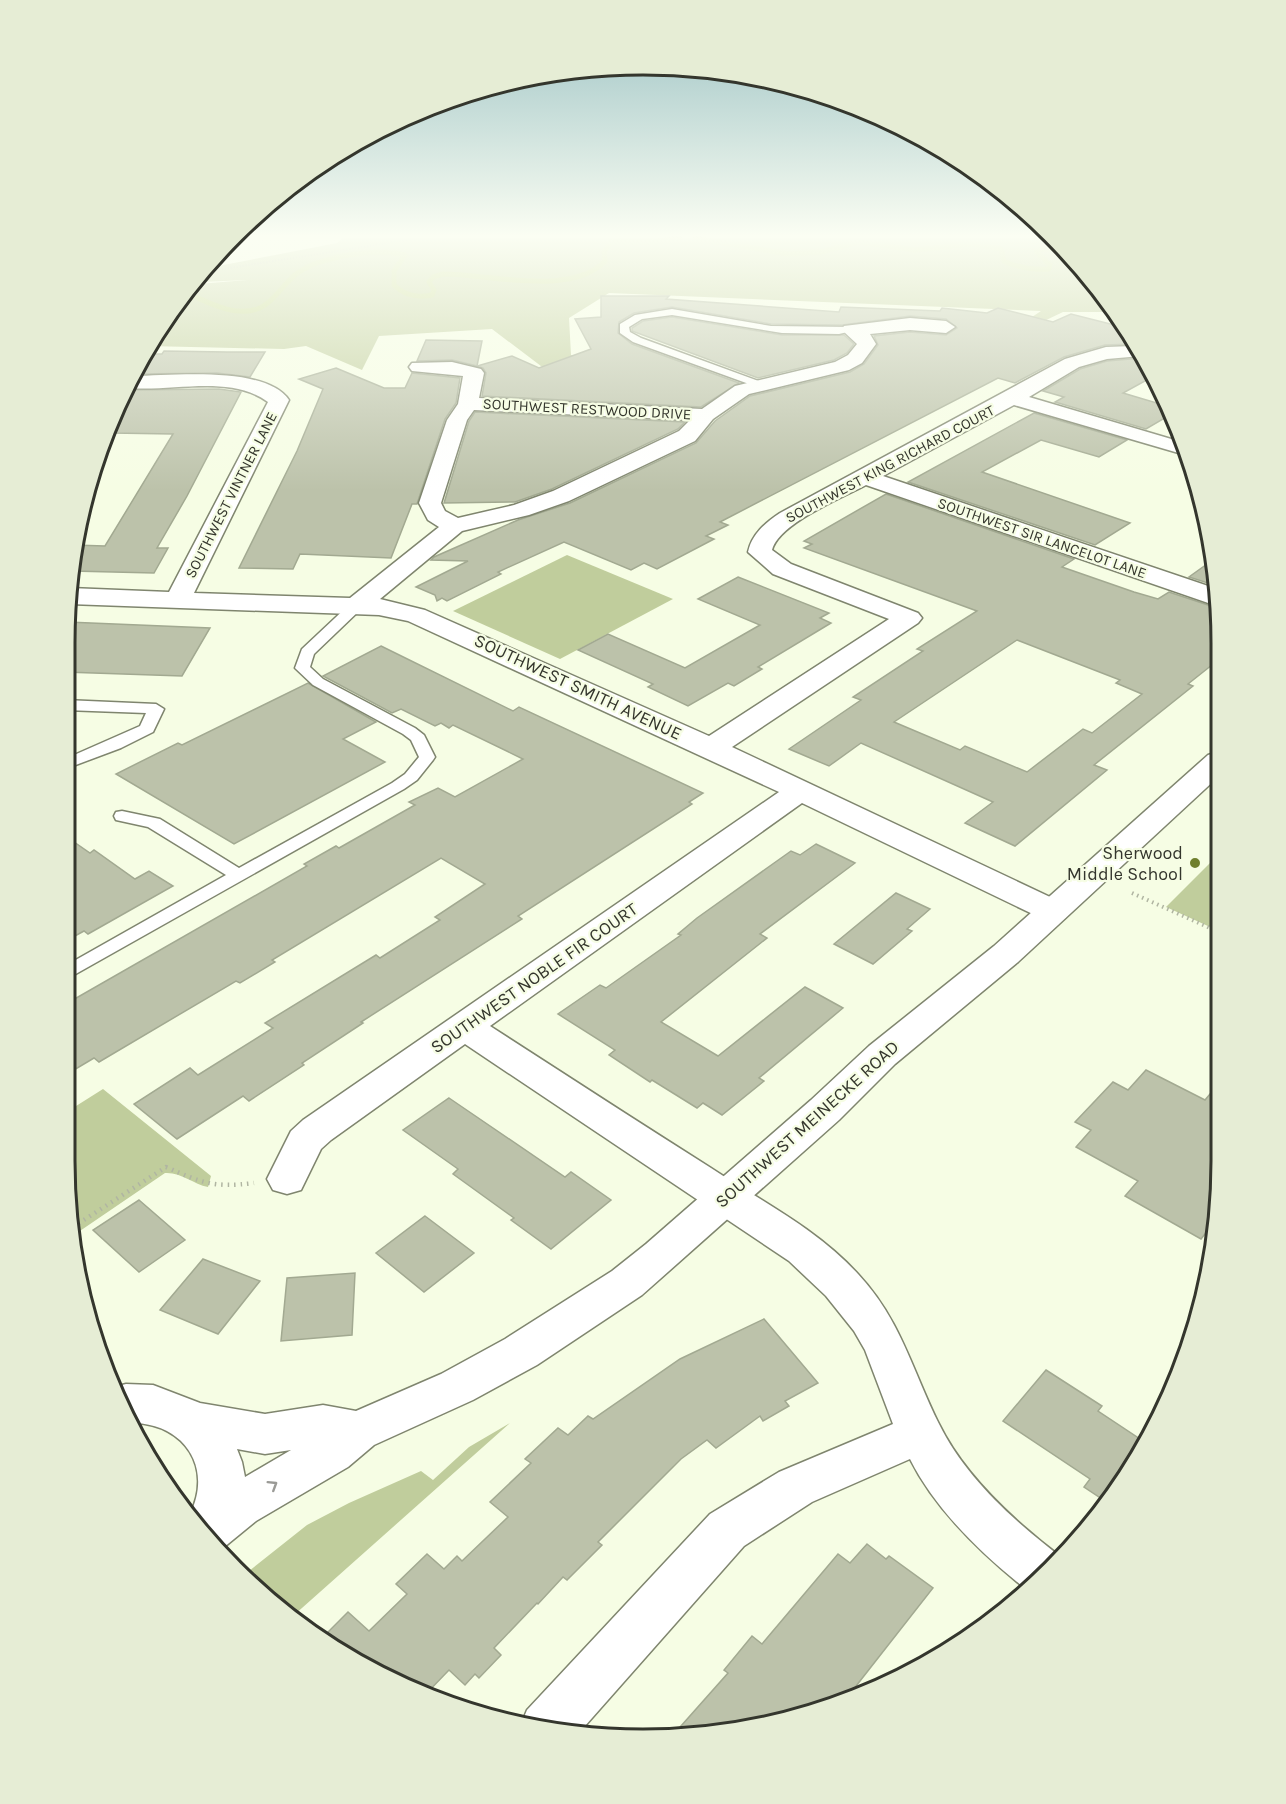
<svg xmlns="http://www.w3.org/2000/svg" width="1286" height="1804" font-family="Karla,sans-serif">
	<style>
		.green { fill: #c0cd9c }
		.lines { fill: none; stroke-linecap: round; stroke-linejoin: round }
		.stream { stroke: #c1d28a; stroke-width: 5 }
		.building { fill: #bcc2aa; stroke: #a2a991; stroke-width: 1.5; fill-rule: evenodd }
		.lane-casing { stroke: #7f856e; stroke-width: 3 }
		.street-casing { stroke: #7f856e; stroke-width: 3 }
		.secondary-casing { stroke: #7f856e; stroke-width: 3 }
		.path-far2 { stroke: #b0b5a2; stroke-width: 2; stroke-dasharray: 1 2; stroke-linecap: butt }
		.path-far1 { stroke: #b0b5a2; stroke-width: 4; stroke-dasharray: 1.5 4; stroke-linecap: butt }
		.path { stroke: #b0b5a2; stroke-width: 4.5; stroke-dasharray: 1.5 5; stroke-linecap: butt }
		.lane { fill: #fff; fill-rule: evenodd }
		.street { fill: #fff; fill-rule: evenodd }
		.secondary { fill: #fff; fill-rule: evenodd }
		.oneway { stroke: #9a9a96 }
		.poi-dot { fill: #6f7f2d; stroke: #f6fde4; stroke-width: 2 }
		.labels { text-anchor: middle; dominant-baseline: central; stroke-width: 4.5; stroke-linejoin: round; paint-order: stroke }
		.far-street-label { font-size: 15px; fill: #34362d; stroke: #f6fde4 }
		.street-label { font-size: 18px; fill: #34362d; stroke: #f6fde4 }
		.poi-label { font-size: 18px; fill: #34362d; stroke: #f6fde4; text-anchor: end }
		.rim { fill: none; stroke: #34362d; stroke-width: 3 }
	</style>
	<rect width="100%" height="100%" fill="#f6fde4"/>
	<g class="green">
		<path d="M343 238H1053L1078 261 1112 312H1063L1042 322 1029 319 1041 311 609 293 569 318 571 355 645 380 562 382 492 329 379 336 362 370 306 346 284 349 148 346 199 284 247 280 200 282 213 267 337 243Z"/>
		<path d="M567 555 673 599 560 659 453 611Z"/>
		<path d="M1218 855 1219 931 1166 907Z"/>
		<path d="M103 1089 211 1176 208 1187C193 1184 181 1172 165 1173L74 1235 65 1161V1113Z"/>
		<path d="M510 1423 293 1616 262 1596 244 1575 307 1525 349 1503 421 1471 433 1480 469 1447Z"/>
	</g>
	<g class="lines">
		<g class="stream">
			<path d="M695 238 788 254 821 252 858 242 915 250 973 244 1001 249 1004 261C1018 268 1033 270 1049 269L1050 265 1037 252 1042 249H1065"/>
			<path d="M191 295C210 303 235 317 257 309 272 304 283 285 295 275 318 256 376 248 405 255L394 271V285C405 296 417 298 432 295L434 290 429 282 433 277 443 274C488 274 572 297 605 261L604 252 611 241 648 242 680 238"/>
		</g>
	</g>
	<g class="building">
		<path d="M601 296H669L666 299 839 312 841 307 940 311 942 308 987 313 998 308 1053 322 1071 314 1122 327 1133 344 1105 345 1064 357 1015 383 998 378 720 522 728 525 706 536 714 539 657 569 644 563 631 570 564 542 498 572 501 574 447 601 442 598 437 601 435 595 416 587 468 561 431 560 434 557 518 520 570 503 696 443 715 421 750 396 850 372 864 364 878 345 874 336 910 332 946 335 957 328 946 319 910 316 842 325 771 324 672 307 634 313 619 322 618 333 632 344 739 383 701 407 482 396 486 373 483 368 477 366 512 356 539 368 591 349 575 319 601 317Z"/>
		<path d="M672 317 782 335H844L854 344 847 353 834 360 758 378 632 331V328L643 321Z"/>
		<path d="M426 340 482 341 477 366 452 360 417 361Z"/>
		<path d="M164 351 227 352H265L250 377 217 373 134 374 142 354H162Z"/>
		<path d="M1142 358 1154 376 1123 393 1167 406 1170 415 1146 429 1055 402 1064 397 1043 391 1080 369 1107 361Z"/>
		<path d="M336 368 384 388H405L412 373 460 378 456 403 445 419 417 504H412L391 558 300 554 293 569 239 568 297 451 323 389 299 379Z"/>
		<path d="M219 389 241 392 187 496 157 548H168L154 573 72 571 74 545 105 546 173 434 112 433 128 390Z"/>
		<path d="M475 412 685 422 678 429 552 489 515 502 444 503 469 421Z"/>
		<path d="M1034 413 1127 440 1099 457 1041 440 982 472 1130 523 1095 545 908 482Z"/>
		<path d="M886 494 1074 559 1062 567 1134 592 1158 599 1169 592 1217 608V661L1188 684 1193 686 1094 765 1107 770 1015 846 965 823 993 802 861 743 829 766 789 749 861 700 853 697 923 651 917 649 977 611 804 548 812 544 804 541ZM1017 640 1120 680 1116 683 1142 694 1092 733 1083 729 1027 772 965 746 960 750 894 722Z"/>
		<path d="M1214 559 1217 586 1189 577Z"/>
		<path d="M738 577 829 613 820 618 831 623 758 667 762 669 734 686 728 683 688 706 648 687 653 684 578 650 608 634 685 668 760 625 698 599Z"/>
		<path d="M67 622 210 628 182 676 64 672Z"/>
		<path d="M381 646 513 711 519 707 703 793 689 802 692 804 518 916 522 919 361 1022 363 1023 302 1063 304 1065 249 1101 243 1096 177 1139 134 1104 190 1068 198 1075 273 1028 265 1023 376 955 380 958 440 920 435 917 485 884 441 858 272 960 275 962 240 983 236 981 99 1062 94 1058 64 1076V1005L307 866 304 864 336 846 339 848 415 805 409 802 438 788 455 797 523 759 453 725 449 728 441 723 435 726 401 709 392 713 323 676Z"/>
		<path d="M308 683 376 722 343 739 385 762 234 844 116 774 178 743 182 745Z"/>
		<path d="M64 835 90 853 94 850 135 879 149 871 173 886 88 934 84 931 64 942Z"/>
		<path d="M816 844 855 863 760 934 767 938 661 1022 718 1056 805 987 843 1008 759 1078 764 1081 722 1115 703 1103 697 1108 652 1080 650 1082 609 1055 615 1050 558 1014 600 985 606 988 681 935 678 934 697 918 791 851 800 855Z"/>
		<path d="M896 893 930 909 907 929 912 931 873 964 834 944Z"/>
		<path d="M1146 1070 1205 1100 1220 1082V1198L1217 1219 1201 1239 1125 1196 1138 1181 1076 1147 1091 1130 1075 1122 1113 1082 1128 1090Z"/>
		<path d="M449 1098 565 1177 571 1172 611 1200 551 1249 511 1220 514 1218 453 1174 458 1169 403 1130Z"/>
		<path d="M139 1200 185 1240 139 1272 93 1230Z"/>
		<path d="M425 1216 474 1253 424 1292 376 1253Z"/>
		<path d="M203 1259 260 1281 218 1334 160 1310Z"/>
		<path d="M355 1273 352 1335 281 1341 287 1278Z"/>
		<path d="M764 1319 818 1383 785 1401 789 1406 763 1421 760 1416 716 1448 707 1440 681 1459 598 1542 602 1545 567 1580 563 1577 538 1604 537 1603 494 1648 501 1655 479 1678 475 1674 465 1685 449 1670 424 1696 421 1695 325 1635 348 1612 369 1631 407 1594 396 1584 427 1554 444 1569 457 1556 462 1561 508 1517 490 1502 531 1463 525 1459 558 1428 568 1435 588 1416 593 1419 680 1359Z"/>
		<path d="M1046 1370 1102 1406 1098 1411 1146 1443 1108 1503 1084 1487 1090 1479 1003 1421Z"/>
		<path d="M867 1544 886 1559 889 1556 933 1588 849 1695 719 1734 673 1735 728 1673 724 1670 752 1636 762 1644 838 1554 850 1563Z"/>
	</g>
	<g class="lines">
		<g class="lane-casing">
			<g id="lane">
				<path d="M672 309 771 326 851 327 856 330 839 334 782 333 672 315 642 319 629 327 630 332 641 338 764 383 765 385 760 388 633 342 620 333V324L635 315Z"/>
				<path d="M356 602 361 603V609L314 654 310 667 323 679 415 728 424 735 435 757 433 760 417 780 404 789 65 980V966L226 875 148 827 116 820 114 816 116 812 122 811 160 819 239 868 392 783 405 774 419 757 411 740 403 734 313 685 295 668 302 649 351 603Z"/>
				<path d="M65 700 156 704 164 709 153 732 121 748 65 769V759L140 726 146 713 65 710Z"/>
			</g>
		</g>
		<g class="street-casing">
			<path id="street" d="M910 318 946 321 955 327 946 333 910 330 870 334 876 344 862 363 849 370 749 394 713 419 695 441 569 501 529 515 462 531 380 599 425 610 709 736 889 619 773 574 748 552C752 534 765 523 780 513L1065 359 1106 347 1134 346 1141 356 1107 359 1079 367 1029 397 1178 441 1182 454 1014 405 883 476 1217 589V606L866 485C842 498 779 523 772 550L791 564 918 613 922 618 918 623 732 747 1065 904 1070 911 1065 918 1053 921 1041 918 802 803 490 1026C564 1074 637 1121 711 1168 761 1201 817 1229 858 1274 901 1320 912 1370 939 1424 965 1477 1015 1522 1061 1557L1027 1590C983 1555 936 1511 910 1459L812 1502 744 1546 577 1735 522 1722 527 1710 710 1514 779 1472 893 1424 865 1350 854 1331 826 1296 789 1261 465 1044 331 1140 321 1149 301 1190 287 1194 273 1190 267 1179 291 1131 303 1120 779 792 408 621 379 615 69 604 70 588 169 592 268 402C230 374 173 392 129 388L134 376C171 376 265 365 289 400L194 593 350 598 439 527 428 520 419 503 447 420 458 404 463 376 412 371 409 367 412 363 452 362 481 369 484 373 479 398 702 409 735 386 835 362 848 355 857 344 842 330 844 326ZM474 410 690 420 679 431 553 491 514 505 458 518 445 511 441 503 467 420Z"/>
		</g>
		<g class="secondary-casing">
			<path id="secondary" d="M1218 752V777L1018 962 895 1064 839 1120 642 1295 537 1365 473 1400 374 1445 348 1467 256 1521 223 1548 220 1549 190 1514C213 1468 185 1425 135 1423L118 1386 126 1384 153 1385 200 1403 265 1414 323 1405 356 1411 441 1374 505 1339 612 1271 646 1244 811 1100 869 1046 994 946 1208 755ZM237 1449 265 1454 291 1450 245 1477 242 1462Z"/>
		</g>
		<path class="path-far2" d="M210 271 420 238"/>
		<path class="path-far1" d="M1132 893 1219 932"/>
		<path class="path" d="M73 1227 166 1167C202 1183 214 1188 254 1183"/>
		<use href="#lane" class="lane"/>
		<use href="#street" class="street"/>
		<use href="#secondary" class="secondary"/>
	</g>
	<defs><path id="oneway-chevron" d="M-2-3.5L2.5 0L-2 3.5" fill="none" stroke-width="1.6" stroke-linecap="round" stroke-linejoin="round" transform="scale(1.5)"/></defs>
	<use class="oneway" href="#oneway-chevron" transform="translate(273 1485) rotate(-32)"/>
	<linearGradient id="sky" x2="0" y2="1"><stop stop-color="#98c0c2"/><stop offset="0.48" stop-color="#fbfef3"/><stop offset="1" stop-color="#fbfef3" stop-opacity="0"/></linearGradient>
	<rect width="1286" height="491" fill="url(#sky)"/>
	<circle class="poi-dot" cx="1195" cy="863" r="6"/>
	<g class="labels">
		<g class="far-street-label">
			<text transform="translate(587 409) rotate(3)">SOUTHWEST RESTWOOD DRIVE</text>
			<text transform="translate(890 464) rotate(-28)">SOUTHWEST KING RICHARD COURT</text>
			<text transform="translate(231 495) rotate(-63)">SOUTHWEST VINTNER LANE</text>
			<text transform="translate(1042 538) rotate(19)">SOUTHWEST SIR LANCELOT LANE</text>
		</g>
		<g class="street-label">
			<text transform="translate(578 687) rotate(25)">SOUTHWEST SMITH AVENUE</text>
			<text transform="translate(534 978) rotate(-35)">SOUTHWEST NOBLE FIR COURT</text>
			<text transform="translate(807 1124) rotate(-42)">SOUTHWEST MEINECKE ROAD</text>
		</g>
		<g class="poi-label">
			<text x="1183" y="853">Sherwood<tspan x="1183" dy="21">Middle School</tspan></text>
		</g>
	</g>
	<path d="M0 0H1286V1804H0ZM643 75H643A568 568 0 0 1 1211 643V1161A568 568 0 0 1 643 1729H643A568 568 0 0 1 75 1161V643A568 568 0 0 1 643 75Z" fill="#e6edd5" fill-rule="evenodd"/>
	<path class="rim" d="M643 75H643A568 568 0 0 1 1211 643V1161A568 568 0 0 1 643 1729H643A568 568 0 0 1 75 1161V643A568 568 0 0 1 643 75Z"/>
</svg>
